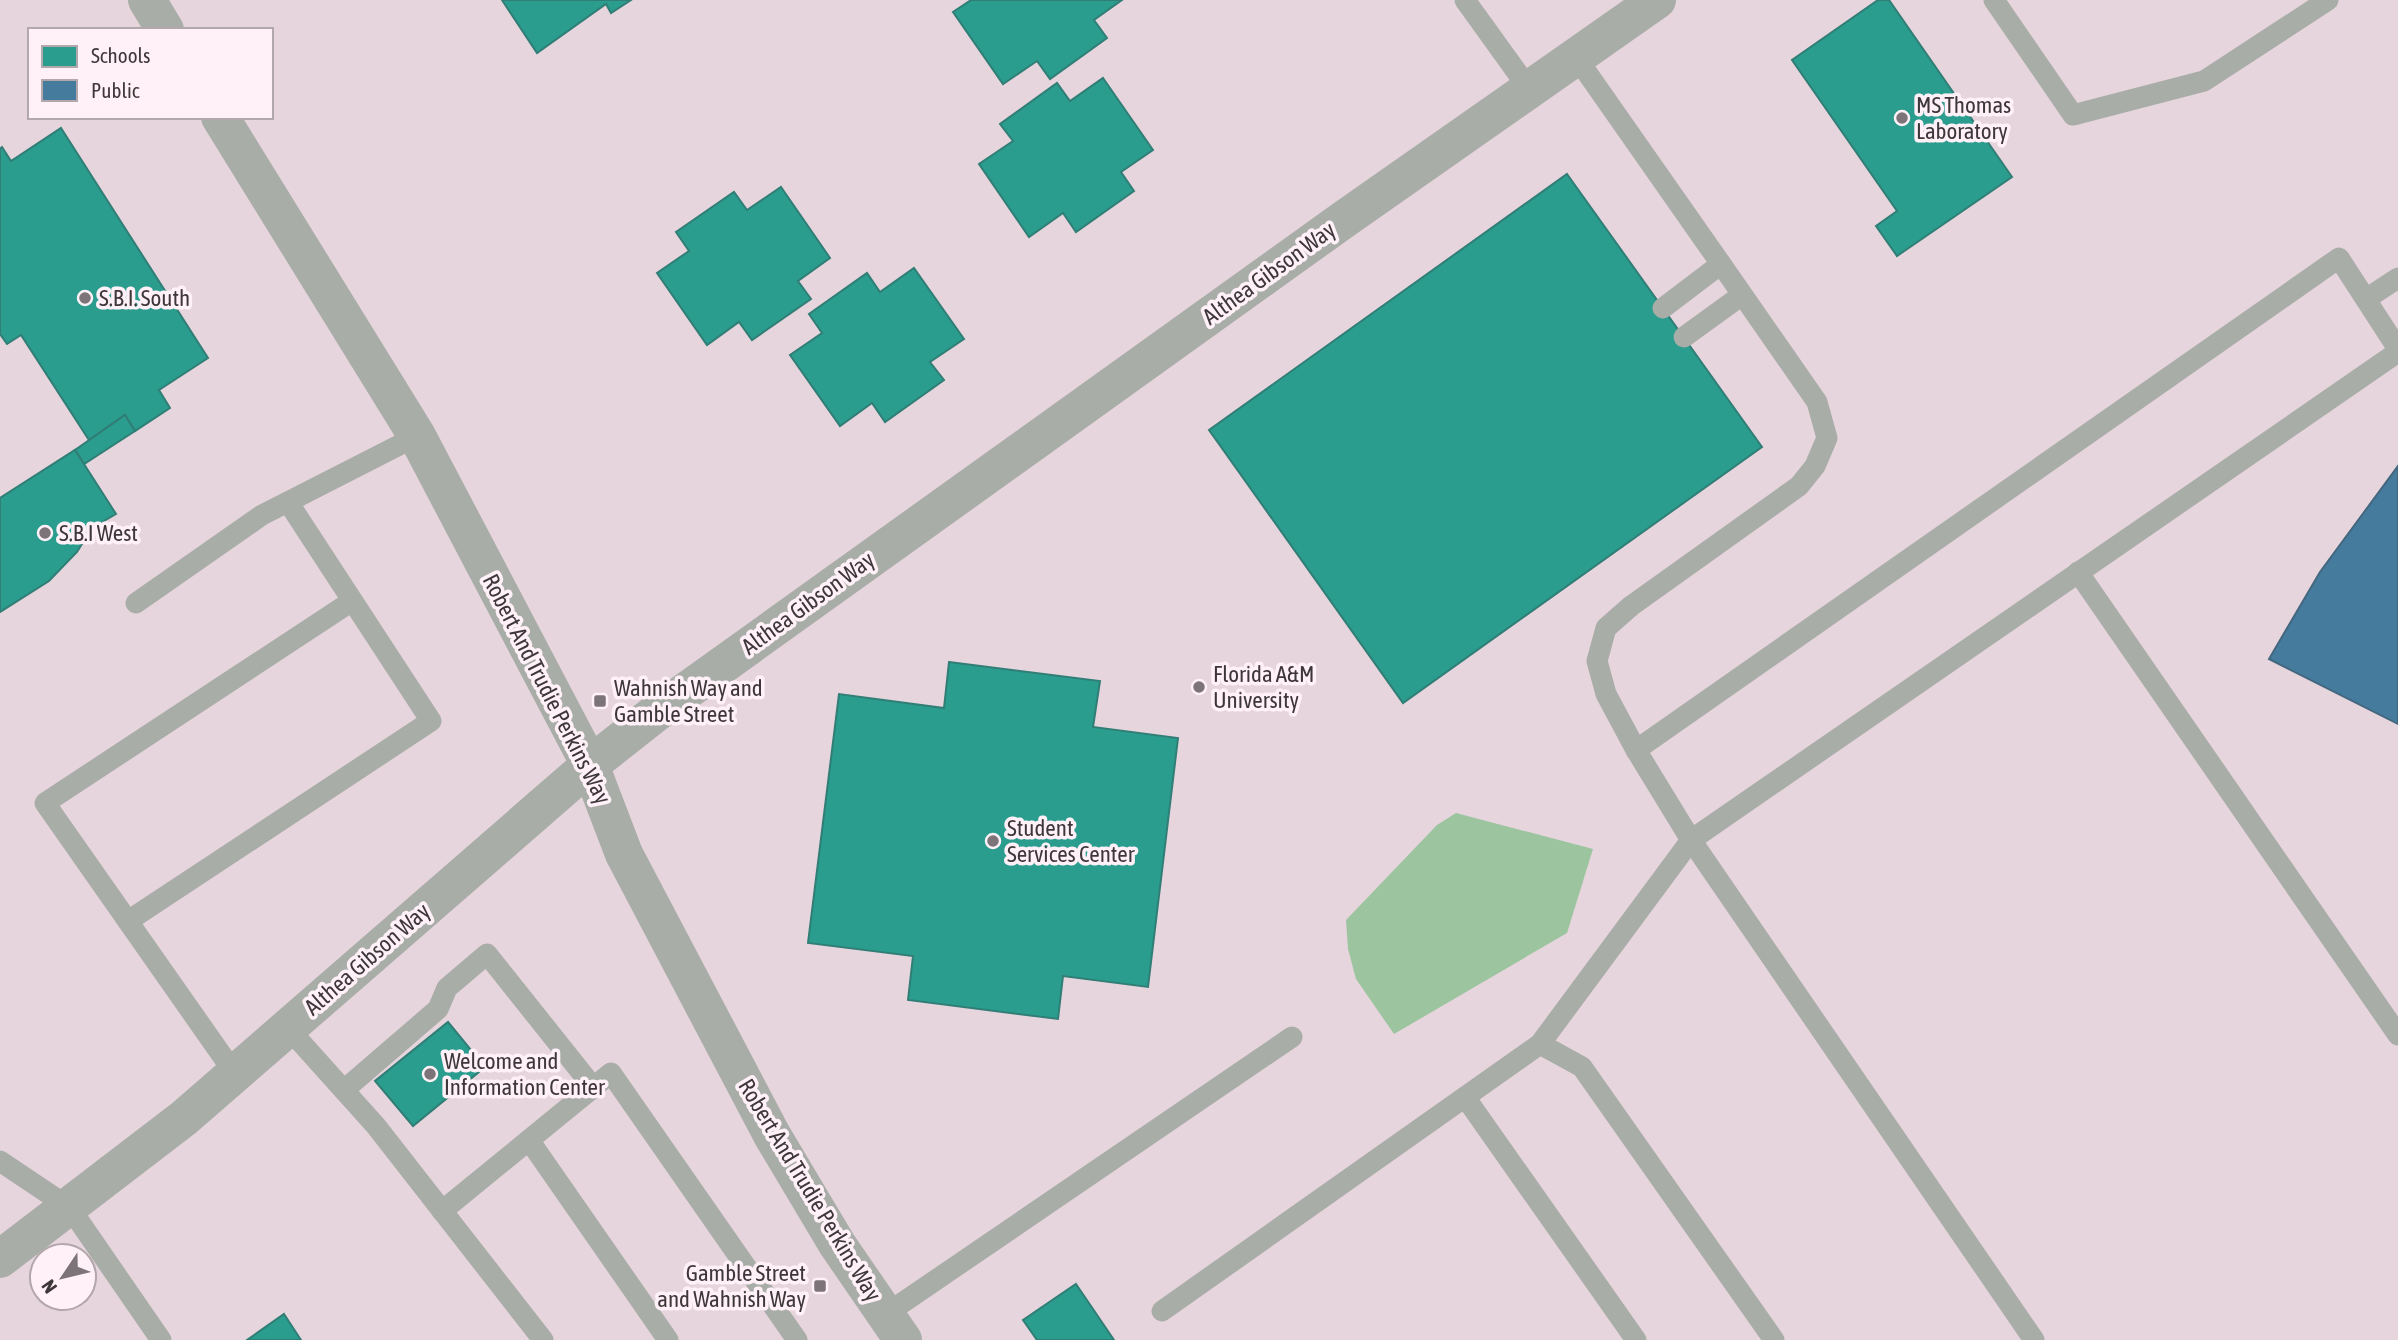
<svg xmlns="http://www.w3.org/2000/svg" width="2398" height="1340" font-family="'Asap Condensed',sans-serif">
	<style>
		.built { fill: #e7d5dd; fill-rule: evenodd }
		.water { fill: #9bc49f }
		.schools { fill: #2a9d8f; stroke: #307e76; stroke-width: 2 }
		.public { fill: #457b9d; stroke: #43677f; stroke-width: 2 }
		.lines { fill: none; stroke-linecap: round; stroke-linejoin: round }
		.service { stroke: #a9ada8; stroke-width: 21 }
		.minor { stroke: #a9ada8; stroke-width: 38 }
		.tertiary { stroke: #a9ada8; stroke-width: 38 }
		.poi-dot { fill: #7c7478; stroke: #fff1f7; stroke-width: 2.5 }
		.labels { text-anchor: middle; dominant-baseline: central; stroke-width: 7; stroke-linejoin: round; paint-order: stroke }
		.poi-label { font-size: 23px; fill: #3e373a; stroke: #fff1f7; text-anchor: start }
		.street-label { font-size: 23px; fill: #3e373a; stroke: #fff1f7 }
	</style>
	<rect width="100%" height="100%" fill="#f0e6eb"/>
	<path class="built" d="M0 0H2398V1340H0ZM30 30H271V117H30ZM42 1256H84V1298H42Z"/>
	<path class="water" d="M1456 813 1593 849 1567 933 1394 1034 1356 979 1348 949 1346 920 1437 825Z"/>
	<g class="schools">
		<path d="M502 0H631L611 13 606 4 537 53Z"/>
		<path d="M971 0H1122L1094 20 1107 38 1050 79 1037 61 1003 84 953 12Z"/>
		<path d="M1878 0H1889L2012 177 1897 256 1876 226 1897 211 1792 60Z"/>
		<path d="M1103 78 1153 150 1121 172 1134 191 1076 232 1063 213 1029 237 979 164 1013 141 1000 124 1057 83 1070 101Z"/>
		<path d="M61 128 208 358 159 390 170 408 135 431 125 415 89 440 21 335 7 344 0 334V149L2 147 11 161Z"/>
		<path d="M1567 174 1762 447 1403 703 1209 430Z"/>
		<path d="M781 187 830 258 798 281 811 299 752 340 739 322 707 345 657 273 689 251 676 232 734 192 747 210Z"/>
		<path d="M914 268 964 339 930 362 944 380 885 422 872 403 840 426 790 355 822 333 809 314 867 273 880 292Z"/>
		<path d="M125 415 135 431 84 464 75 450Z"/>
		<path d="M75 450 116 514 92 528 77 552 49 581 0 612V498Z"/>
		<path d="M949 662 1100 681 1093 727 1178 738 1148 987 1063 976 1058 1019 908 1000 913 956 808 943 839 694 944 708Z"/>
		<path d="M448 1022 485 1067 413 1126 375 1081Z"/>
		<path d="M1076 1284 1114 1340H1037L1023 1320Z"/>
		<path d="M284 1314 301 1340H247Z"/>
	</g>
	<path class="public" d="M2398 466V724L2269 659 2320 572Z"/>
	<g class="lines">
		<g class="service">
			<path d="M1465 0 1529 89"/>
			<path d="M1994 0 2073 115 2204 81 2328 0"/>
			<path d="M1576 57 1721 264 1663 308"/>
			<path d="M2366 299 2398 278"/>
			<path d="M1684 337 1742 295"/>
			<path d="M2078 572 2398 1035"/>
			<path d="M136 603 262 515 417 436"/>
			<path d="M1636 750 1606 694 1597 661 1606 628 1631 606 1799 486 1815 466 1827 438 1817 402 1721 264"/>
			<path d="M128 921 431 721 288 502"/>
			<path d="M288 1028 376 1126 543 1340"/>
			<path d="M1540 1044 1582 1067 1774 1340"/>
			<path d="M235 1074 45 803 352 601"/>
			<path d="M344 1090 438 1009 447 988 487 954 593 1087"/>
			<path d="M1465 1097 1636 1340"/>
			<path d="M529 1140 668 1340"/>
			<path d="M0 1161 70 1208 161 1340"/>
			<path d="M442 1211 611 1073 797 1340"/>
			<path d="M1162 1311 1540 1044 1691 840 2398 352"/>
			<path d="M886 1314 1292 1037"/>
			<path d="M2034 1340 1691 840 1636 750 2339 258 2398 349"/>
		</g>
		<g class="minor">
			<path d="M147 0 165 30"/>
			<path d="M220 117 417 436 590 765"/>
		</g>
		<g class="tertiary">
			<path d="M590 765 624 854 772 1135 837 1244 903 1340"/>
			<path d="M0 1259 184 1118 590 765 657 712 1343 220 1657 0"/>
		</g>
	</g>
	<g class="poi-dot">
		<circle cx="1902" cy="118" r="7"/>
		<circle cx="85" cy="298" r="7"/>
		<circle cx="45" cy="533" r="7"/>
		<circle cx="1199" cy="687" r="7"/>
		<rect x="593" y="694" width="14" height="14" rx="3.5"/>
		<circle cx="993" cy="841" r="7"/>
		<circle cx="430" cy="1074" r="7"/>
		<rect x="813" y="1279" width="14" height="14" rx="3.5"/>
	</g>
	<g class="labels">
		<g class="poi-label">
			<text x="1916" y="105">MS Thomas<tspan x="1916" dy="26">Laboratory</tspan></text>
			<text x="99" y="298">S.B.I. South</text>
			<text x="59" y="533">S.B.I West</text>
			<text x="1213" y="674">Florida A&amp;M<tspan x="1213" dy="26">University</tspan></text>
			<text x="614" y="688">Wahnish Way and<tspan x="614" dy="26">Gamble Street</tspan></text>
			<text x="1007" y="828">Student<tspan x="1007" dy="26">Services Center</tspan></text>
			<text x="444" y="1061">Welcome and<tspan x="444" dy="26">Information Center</tspan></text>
			<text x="806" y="1273" text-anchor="end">Gamble Street<tspan x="806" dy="26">and Wahnish Way</tspan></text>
		</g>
		<g class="street-label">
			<text transform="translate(1269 273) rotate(-36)">Althea Gibson Way</text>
			<text transform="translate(808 603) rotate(-36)">Althea Gibson Way</text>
			<text transform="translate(547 689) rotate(63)">Robert And Trudie Perkins Way</text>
			<text transform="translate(367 959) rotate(-41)">Althea Gibson Way</text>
			<text transform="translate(810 1190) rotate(59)">Robert And Trudie Perkins Way</text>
		</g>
	</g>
	<rect x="28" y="28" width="245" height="91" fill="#fff1f7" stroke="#b2a7ab" stroke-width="2"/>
	<rect x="42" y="46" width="35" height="21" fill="#2a9d8f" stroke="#b2a7ab" stroke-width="2"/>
	<text x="91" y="63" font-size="21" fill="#3e373a">Schools</text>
	<rect x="42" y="80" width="35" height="21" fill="#457b9d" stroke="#b2a7ab" stroke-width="2"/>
	<text x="91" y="98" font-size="21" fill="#3e373a">Public</text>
	<g transform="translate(63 1277) rotate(235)"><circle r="33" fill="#fff1f7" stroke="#b2a7ab" stroke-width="2"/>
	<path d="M0-5L12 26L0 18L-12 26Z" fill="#7c7478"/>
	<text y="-10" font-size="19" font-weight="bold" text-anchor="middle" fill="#3e373a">N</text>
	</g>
</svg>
